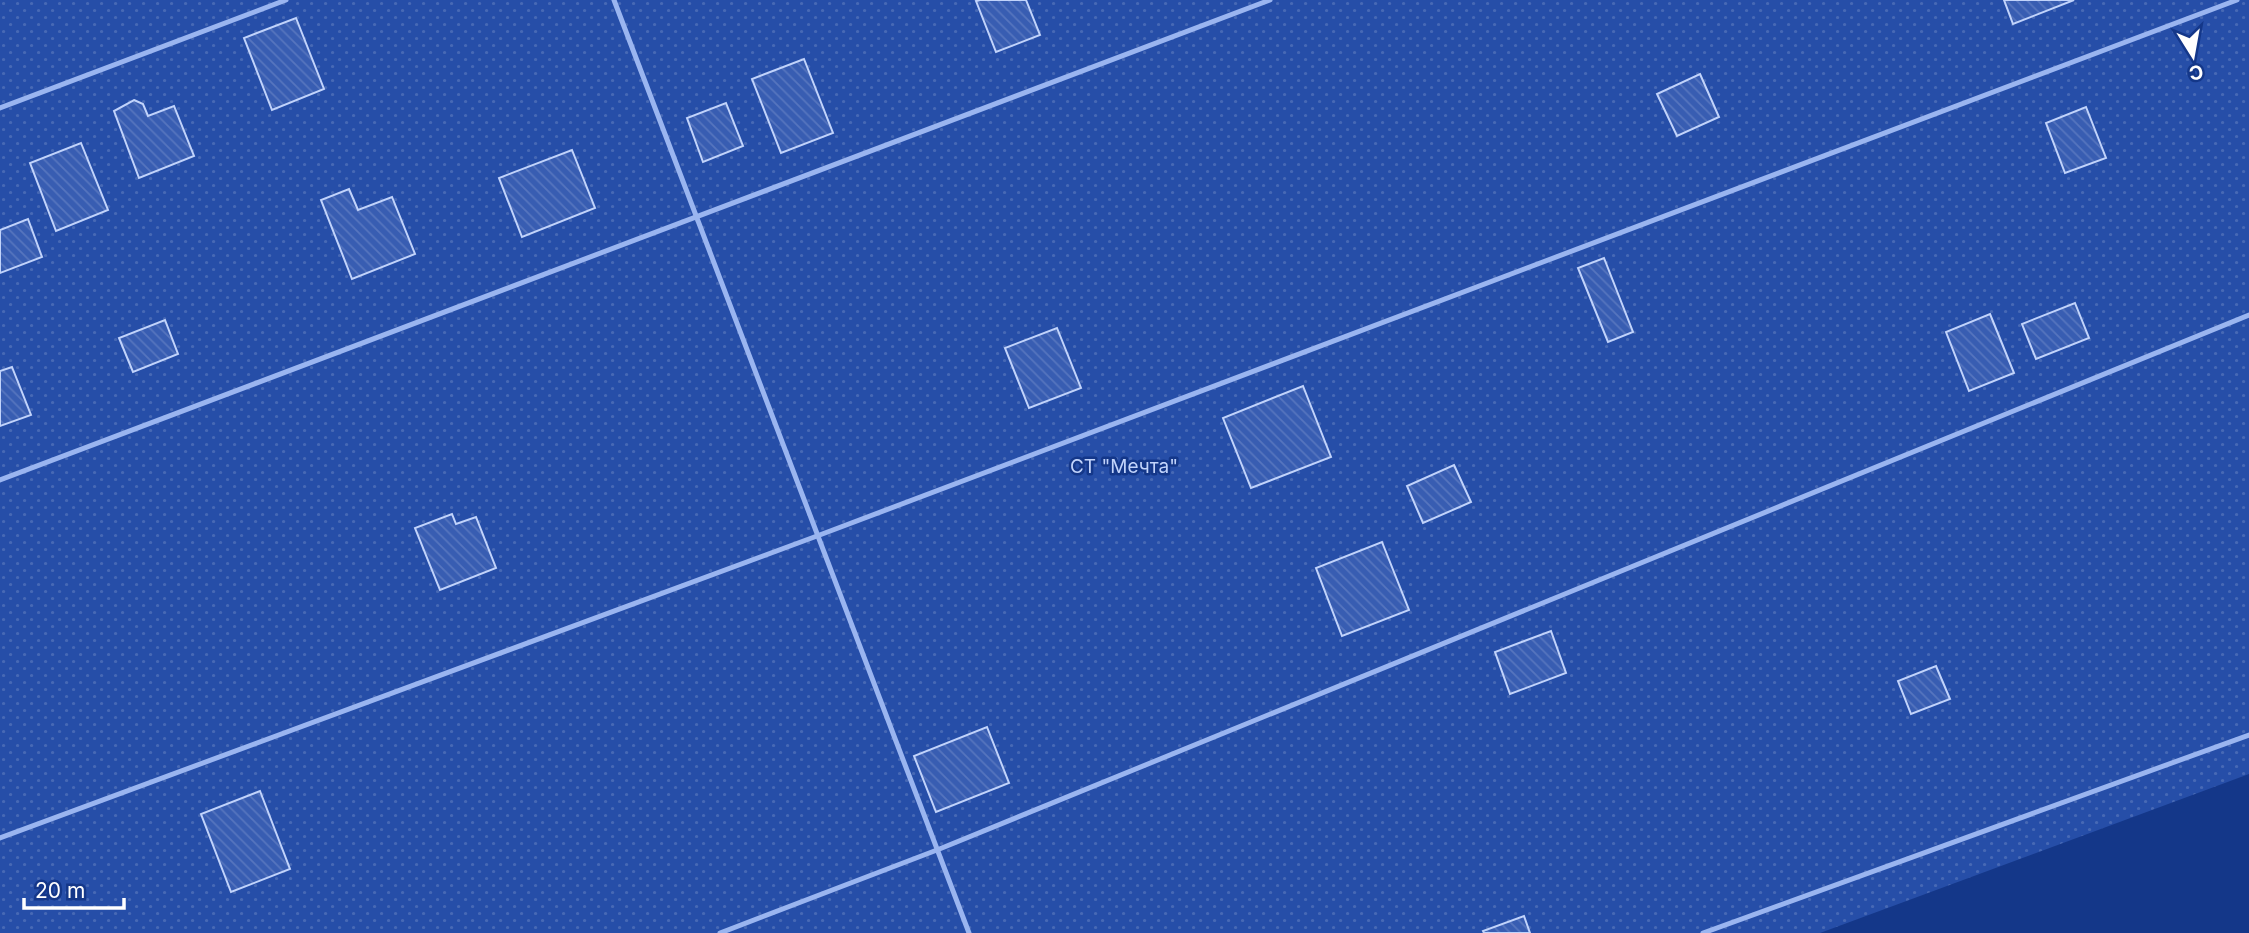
<svg xmlns="http://www.w3.org/2000/svg" width="2249" height="933" font-family="Inter,sans-serif">
	<style>
		.garden { fill: url(#garden-dots) }
		.building { fill: url(#building-back-hatch); stroke: #c1d3fb; stroke-width: 2 }
		.lines { fill: none; stroke-linecap: round; stroke-linejoin: round }
		.lane { stroke: #9ab5f0; stroke-width: 5 }
		.labels { text-anchor: middle; dominant-baseline: central; stroke-width: 5; stroke-linejoin: round; paint-order: stroke }
		.park-label { font-size: 19px; fill: #c1d3fb; stroke: #143789 }
	</style>
	<defs>
		<pattern id="garden-dots" width="8" height="8" patternUnits="userSpaceOnUse" patternTransform="scale(1.75)"><rect width="8" height="8" fill="#264ea8"/><path d="M2 2h.1M6 6h.1" fill="none" stroke="#4769b5" stroke-width="1.8" stroke-linecap="round"/></pattern>
		<pattern id="building-back-hatch" width="6" height="6" patternUnits="userSpaceOnUse" patternTransform="scale(1.75)"><rect width="6" height="6" fill="#385db2"/><path d="M-1 5l2 2M0 0l6 6M5-1l2 2" fill="none" stroke="#5675be"/></pattern>
	</defs>
	<rect width="100%" height="100%" fill="#143789"/>
	<path class="garden" d="M0 0H2249V774L1820 933H0Z"/>
	<g class="building">
		<path d="M980 0H1026L1040 35 996 52 976 1Z"/>
		<path d="M2004 0H2074L2013 24Z"/>
		<path d="M296 18 324 89 272 110 244 38Z"/>
		<path d="M804 59 833 133 781 153 752 79Z"/>
		<path d="M1700 74 1719 117 1677 136 1657 94Z"/>
		<path d="M134 100 143 104 148 116 174 106 194 156 139 178 114 111Z"/>
		<path d="M726 103 743 146 703 162 687 118Z"/>
		<path d="M2086 107 2106 158 2065 173 2046 123Z"/>
		<path d="M81 143 108 210 56 231 30 163Z"/>
		<path d="M572 150 595 208 522 237 499 178Z"/>
		<path d="M349 189 358 210 392 197 415 254 352 279 321 200Z"/>
		<path d="M28 219 42 257 0 273V230Z"/>
		<path d="M1604 258 1633 332 1608 342 1578 268Z"/>
		<path d="M2075 303 2089 338 2036 359 2022 324Z"/>
		<path d="M1990 314 2014 373 1969 391 1946 332Z"/>
		<path d="M165 320 178 354 133 372 119 338Z"/>
		<path d="M1057 328 1081 388 1029 408 1005 348Z"/>
		<path d="M12 367 31 415 0 426V371Z"/>
		<path d="M1303 386 1331 457 1251 488 1223 418Z"/>
		<path d="M1454 465 1471 502 1423 523 1407 486Z"/>
		<path d="M452 514 456 524 476 517 496 568 440 590 415 528Z"/>
		<path d="M1382 542 1409 610 1342 636 1316 568Z"/>
		<path d="M1551 631 1566 673 1510 694 1495 652Z"/>
		<path d="M1936 666 1950 699 1911 714 1898 681Z"/>
		<path d="M987 727 1009 783 936 812 914 756Z"/>
		<path d="M260 791 290 869 231 892 201 814Z"/>
		<path d="M1524 916 1530 933H1484L1483 931Z"/>
	</g>
	<g class="lines">
		<g class="lane">
			<path d="M614 0 969 933"/>
			<path d="M0 108 286 0"/>
			<path d="M0 480 1270 0"/>
			<path d="M0 838 817 536 2237 0"/>
			<path d="M720 933 937 850 2249 315"/>
			<path d="M1703 933 2249 735"/>
		</g>
	</g>
	<g class="labels">
		<g class="park-label">
			<text x="1124" y="466">СТ "Мечта"</text>
		</g>
	</g>
	<g transform="translate(2193 56) rotate(169)" stroke="#143789" stroke-width="5" paint-order="stroke">
	<path d="M0-5L12 26L0 18L-12 26Z" fill="#ffffff"/>
	<text y="-10" font-size="19" font-weight="bold" text-anchor="middle" fill="#ffffff">С</text>
	</g>
	<path d="M24 898v10h100v-10" fill="none" stroke="#ffffff" stroke-width="3.5"/>
	<text x="35" y="898" font-size="21" fill="#ffffff" stroke="#143789" stroke-width="5" paint-order="stroke">20 m</text>
</svg>
